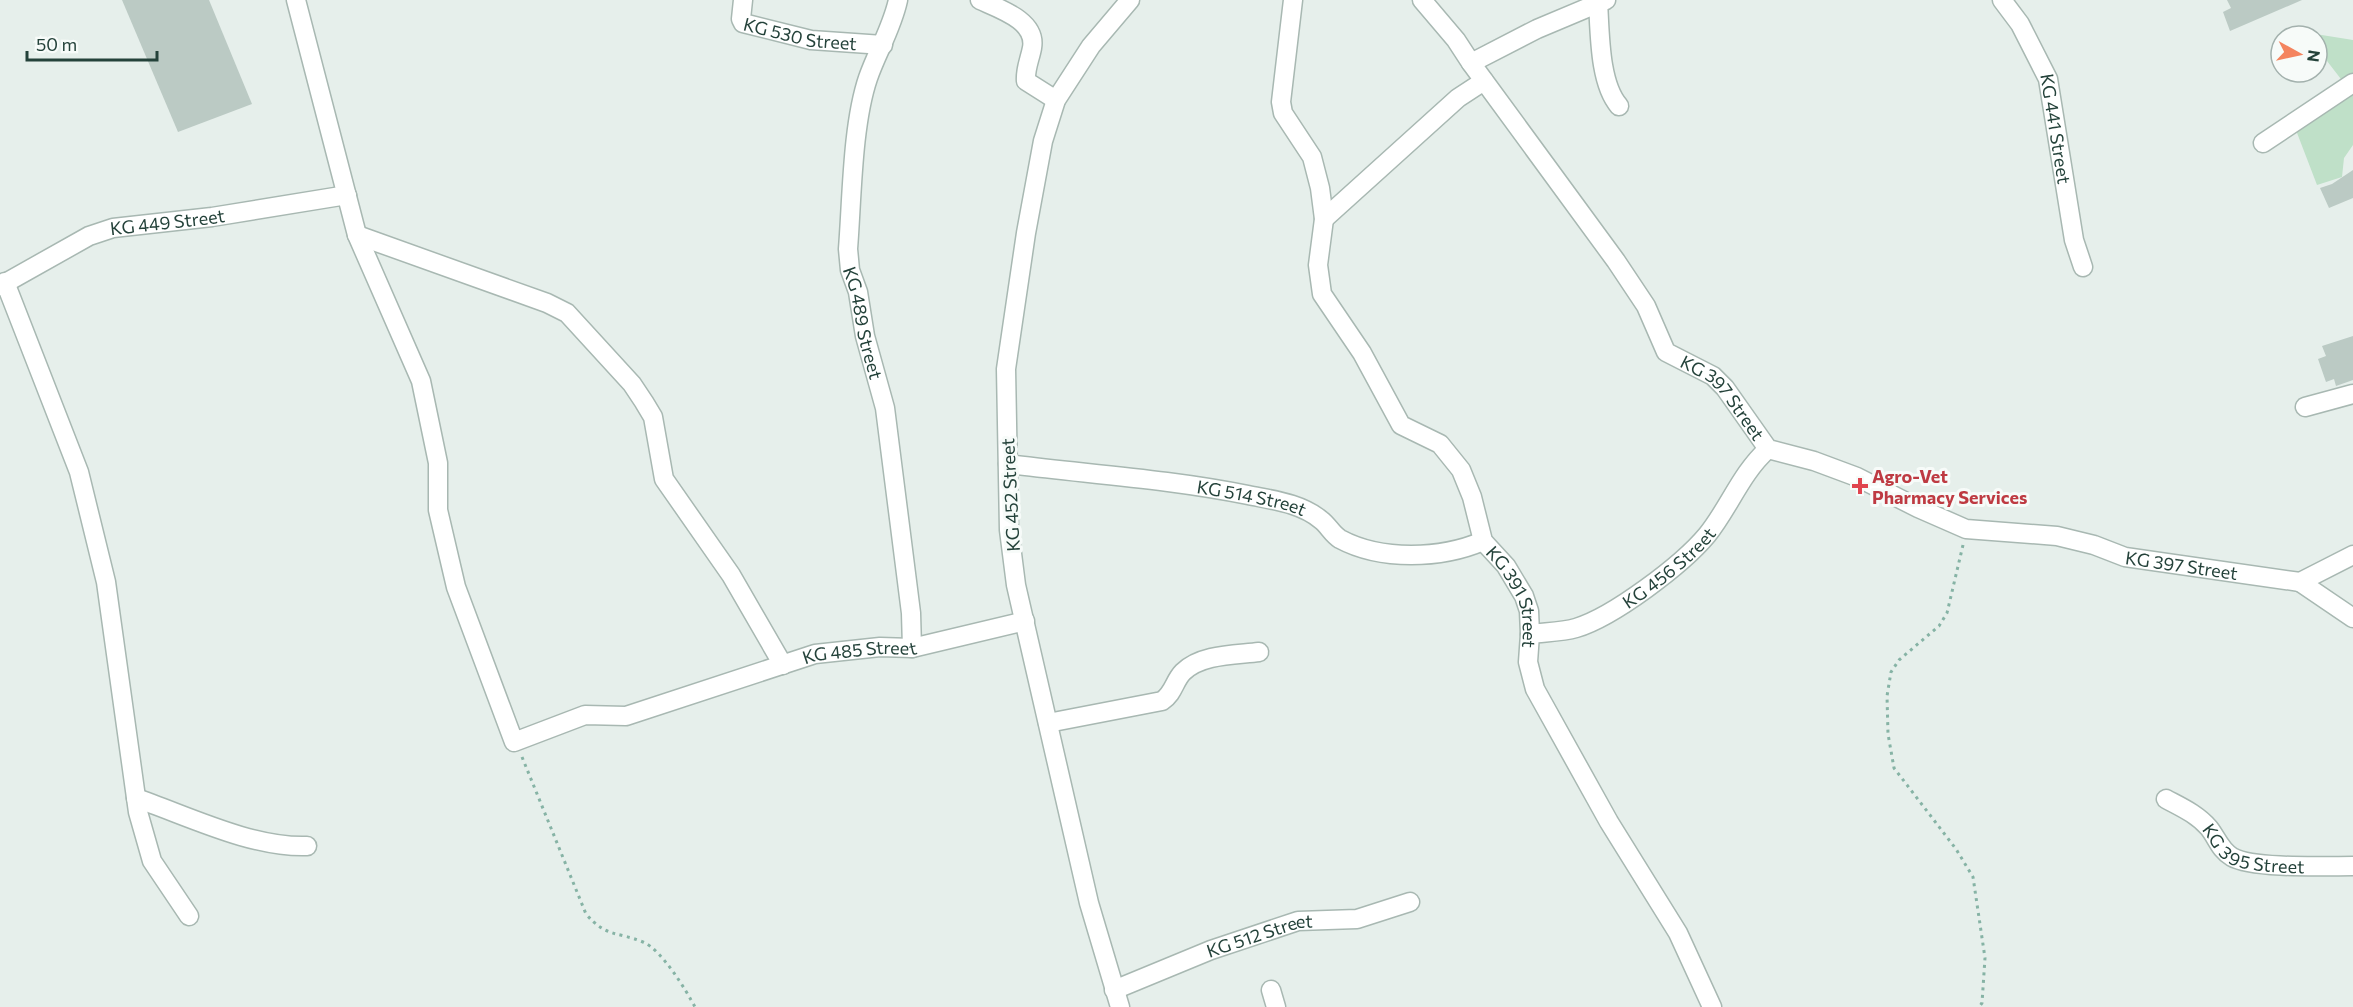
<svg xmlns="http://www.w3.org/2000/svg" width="2353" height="1007" font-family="Commissioner,sans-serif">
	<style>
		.green { fill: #bfe0c8 }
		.building { fill: #bbcac4 }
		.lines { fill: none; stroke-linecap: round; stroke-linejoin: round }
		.minor-casing { stroke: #a8b8b2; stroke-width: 21 }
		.path { stroke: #86b3a5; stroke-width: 3; stroke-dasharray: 3 4.5; stroke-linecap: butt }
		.minor { stroke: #fff; stroke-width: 18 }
		.health-dot { fill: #e0444e; stroke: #f7fbf9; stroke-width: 2 }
		.labels { text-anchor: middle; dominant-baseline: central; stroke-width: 6; stroke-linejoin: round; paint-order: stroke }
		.street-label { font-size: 18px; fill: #24423a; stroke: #f7fbf9 }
		.health-label { font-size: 18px; font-weight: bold; fill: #be3a42; stroke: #f7fbf9; text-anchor: start }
	</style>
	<rect width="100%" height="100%" fill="#e6efeb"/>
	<path class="green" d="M2303 32 2353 40V145L2344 158 2342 177 2317 185 2294 125 2344 83 2317 48V36H2306Z"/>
	<g class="building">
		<path d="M122 0H209L252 104 178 132Z"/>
		<path d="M2227 0H2302L2230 31 2223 12 2231 8Z"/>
		<path d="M2353 170V198L2329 208 2320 188 2332 184Z"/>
		<path d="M2353 336V380L2336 386 2334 379 2326 382 2318 359 2326 356 2322 346Z"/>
	</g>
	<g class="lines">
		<g class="minor-casing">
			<g id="minor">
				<path id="s1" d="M296 0 357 235 421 381 438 463V510L456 587 514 742 585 715 626 716 815 654 880 647 912 648 1025 621"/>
				<path id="s2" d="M743 0 741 19 743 23 811 40 883 45"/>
				<path id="s3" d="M898 0C892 28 877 52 868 78 852 125 852 199 848 249L850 270 858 292 865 336 885 408 911 613 912 648"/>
				<path d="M980 0C1000 9 1037 21 1032 48 1030 59 1025 69 1026 81L1056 100"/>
				<path id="s4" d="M1293 0 1281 102 1283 113 1312 157 1320 188 1324 219 1318 265 1322 294 1362 353 1401 425 1440 444 1461 470 1472 497 1483 541 1506 566 1524 596 1529 611 1530 634 1528 662 1535 689 1609 822 1678 933 1712 1007"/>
				<path id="s5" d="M1422 0 1456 40 1471 63 1616 261 1646 306 1666 352 1713 376 1725 388 1768 449 1814 461 1857 477 1918 508 1966 529 2057 536 2094 545 2125 557 2300 582 2353 555"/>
				<path id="s6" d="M2002 0 2020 24 2048 79 2074 240 2083 267"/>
				<path d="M1598 2C1600 32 1599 83 1619 106"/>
				<path d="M1471 63 1537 29 1606 0"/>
				<path d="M2263 143 2353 83"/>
				<path d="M1324 219 1458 98 1484 81"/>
				<path d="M357 235 547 303 567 313 632 384 644 402 653 417 664 479 731 575 783 665"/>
				<path d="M5 282 79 472 106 582 138 812 152 861 189 916"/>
				<path id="s7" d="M0 286 89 236 113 228 212 217 347 195"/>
				<path d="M2305 407 2353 394"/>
				<path id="s8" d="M1008 464C1087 474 1169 479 1248 495 1272 500 1301 503 1321 520 1328 525 1332 534 1340 539 1381 561 1441 559 1483 541"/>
				<path d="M2300 582 2353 618"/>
				<path id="s9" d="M1530 634C1545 632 1562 632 1576 628 1613 617 1682 565 1707 535 1729 508 1741 473 1768 449"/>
				<path d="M1048 723 1162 701C1174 693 1174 681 1183 672 1201 654 1235 655 1259 652"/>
				<path d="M136 798C188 816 252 848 307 846"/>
				<path id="s10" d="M2166 799C2181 807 2197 814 2209 828 2217 838 2220 850 2232 857 2253 869 2326 866 2353 866"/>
				<path id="s11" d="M1114 990 1211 950 1298 921 1357 919 1410 902"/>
				<path d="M1271 990 1276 1007"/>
				<path d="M1120 1007 1089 903 1016 585 1009 530 1006 369 1026 233 1043 141 1056 100 1091 46 1130 0"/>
			</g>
		</g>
		<g class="path">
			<path d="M1963 545 1947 613 1939 626 1899 660 1891 672 1887 696 1888 734 1894 768 1956 849 1973 877 1985 958 1982 1003 1979 1007"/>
			<path d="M522 757 586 914C607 938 616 931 643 942 661 949 686 990 695 1007"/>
		</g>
		<use href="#minor" class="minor"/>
	</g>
	<path class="health-dot" d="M1857 477h6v6h6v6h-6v6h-6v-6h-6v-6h6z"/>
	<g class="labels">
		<g class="street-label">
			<text stroke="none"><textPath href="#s2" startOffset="82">KG 530 Street</textPath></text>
			<text stroke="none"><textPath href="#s6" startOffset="142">KG 441 Street</textPath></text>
			<text stroke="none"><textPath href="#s7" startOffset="182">KG 449 Street</textPath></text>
			<text stroke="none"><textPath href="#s3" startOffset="332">KG 489 Street</textPath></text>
			<text stroke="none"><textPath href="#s5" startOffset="504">KG 397 Street</textPath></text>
			<text transform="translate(1010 495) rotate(-93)">KG 452 Street</text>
			<text stroke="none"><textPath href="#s8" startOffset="246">KG 514 Street</textPath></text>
			<text stroke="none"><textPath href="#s5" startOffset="1008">KG 397 Street</textPath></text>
			<text stroke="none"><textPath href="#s9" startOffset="158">KG 456 Street</textPath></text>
			<text stroke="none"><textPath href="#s4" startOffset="676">KG 391 Street</textPath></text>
			<text stroke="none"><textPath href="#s1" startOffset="1138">KG 485 Street</textPath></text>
			<text stroke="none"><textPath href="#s10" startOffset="106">KG 395 Street</textPath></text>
			<text stroke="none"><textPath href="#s11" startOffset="156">KG 512 Street</textPath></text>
		</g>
		<g class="health-label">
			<text x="1872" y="476">Agro-Vet<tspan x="1872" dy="21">Pharmacy Services</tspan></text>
		</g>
	</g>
	<g transform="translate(2299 54) rotate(98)"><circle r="28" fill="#f7fbf9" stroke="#a3b1ad" stroke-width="1.5"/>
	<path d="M0-4.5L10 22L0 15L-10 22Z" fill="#f4845f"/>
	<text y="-9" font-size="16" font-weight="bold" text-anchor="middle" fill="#24423a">N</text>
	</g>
	<path d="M27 51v9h130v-9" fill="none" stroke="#24423a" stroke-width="3"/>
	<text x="36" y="51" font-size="18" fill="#24423a" stroke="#f7fbf9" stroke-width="4.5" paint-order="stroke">50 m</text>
</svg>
